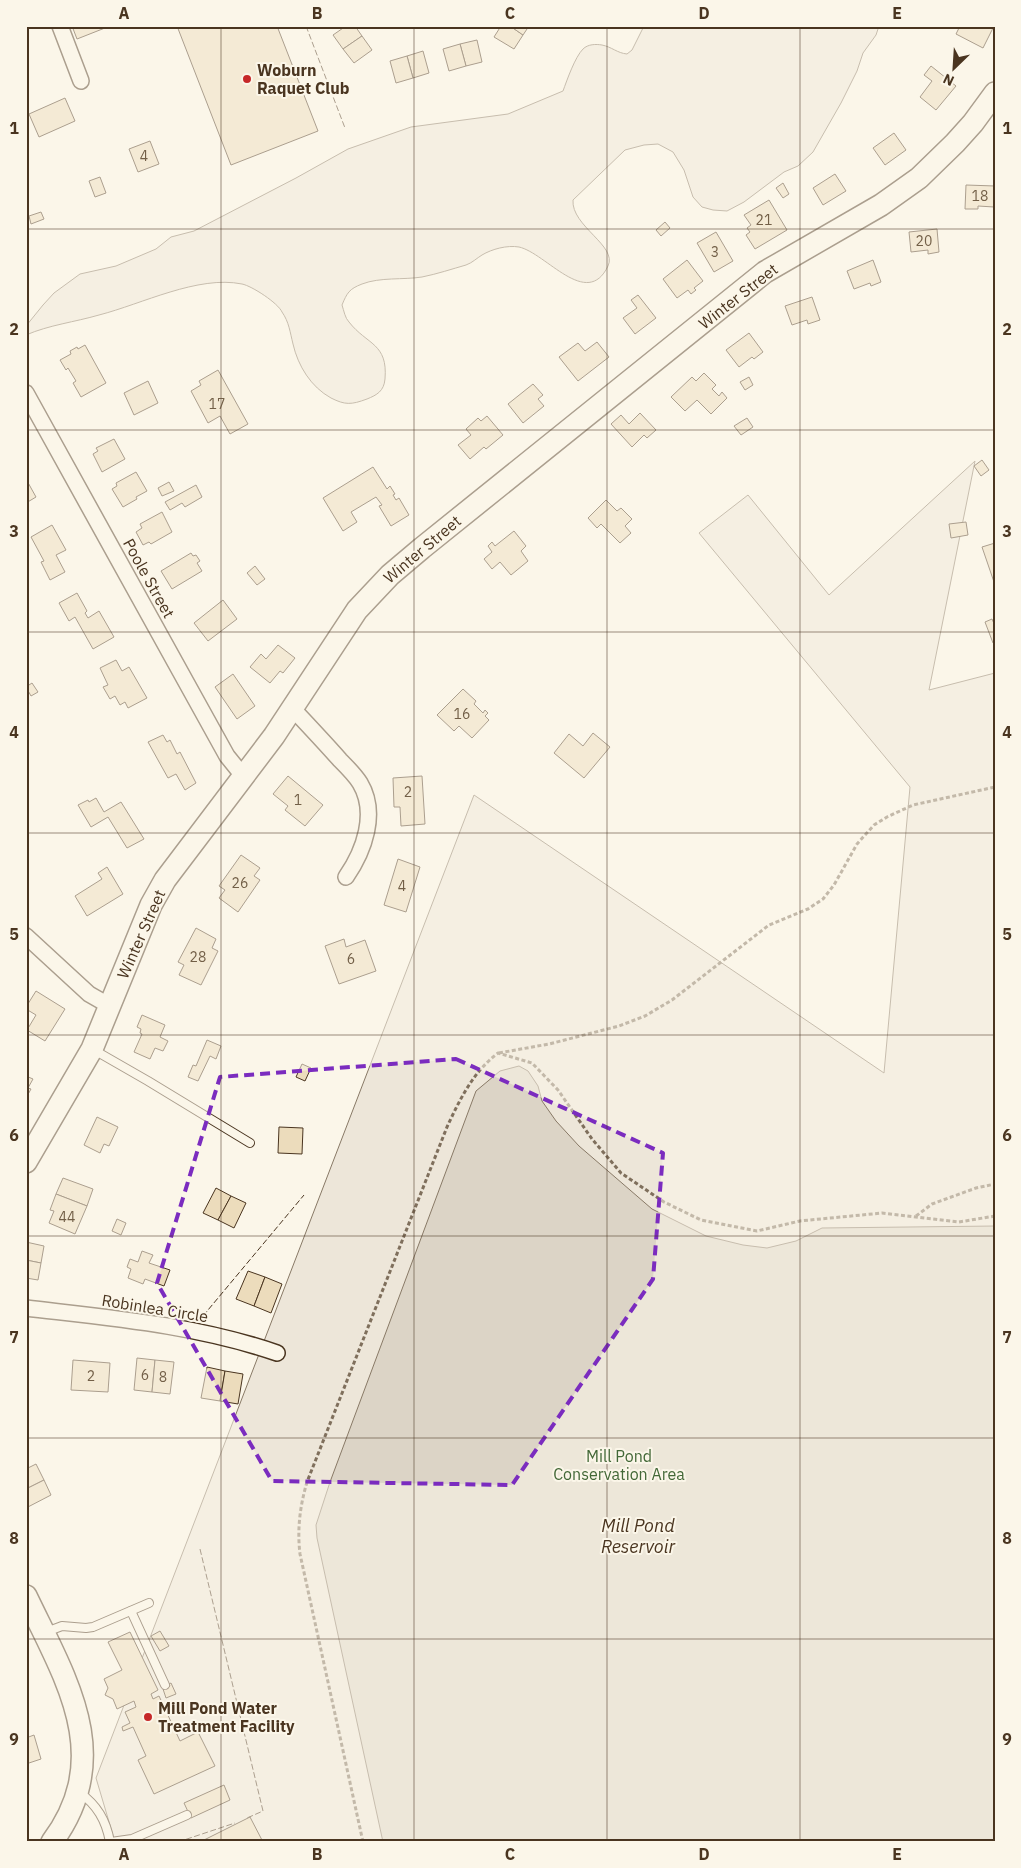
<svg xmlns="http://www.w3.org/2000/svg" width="1021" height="1868" font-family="'IBM Plex Sans',sans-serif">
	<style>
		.green { fill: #ede6d9; stroke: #887966 }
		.water { fill: #dcd4c6; stroke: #887966 }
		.building { fill: #ecdcbc; stroke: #4a3520 }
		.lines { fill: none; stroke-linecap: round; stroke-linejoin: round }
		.lane-casing { stroke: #4a3520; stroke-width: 10 }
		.street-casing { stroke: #4a3520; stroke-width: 18 }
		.secondary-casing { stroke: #4a3520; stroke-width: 24 }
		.path { stroke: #7f6f5c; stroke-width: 3; stroke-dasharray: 4 2.5; stroke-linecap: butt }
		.lane { stroke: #fbf6e9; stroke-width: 8 }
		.street { stroke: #fbf6e9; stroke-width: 15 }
		.secondary { stroke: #fbf6e9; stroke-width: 21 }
		.fence { stroke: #4a3520; stroke-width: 1; stroke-dasharray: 6 2.5; stroke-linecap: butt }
		.marked { fill: none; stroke: #7b2cbf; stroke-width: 4; stroke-dasharray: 10 6; stroke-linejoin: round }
		.grid { fill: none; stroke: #4a3520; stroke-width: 1; stroke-opacity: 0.55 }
		.poi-dot { fill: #c62828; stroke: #fbf6e9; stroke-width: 2 }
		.labels { text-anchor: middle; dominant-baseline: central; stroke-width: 4; stroke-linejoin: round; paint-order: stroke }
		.number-label { font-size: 14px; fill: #725f47 }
		.poi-label { font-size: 16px; font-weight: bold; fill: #4a3520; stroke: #fbf6e9; text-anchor: start }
		.street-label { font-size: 16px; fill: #4a3520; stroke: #fbf6e9 }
		.park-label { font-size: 16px; fill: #436837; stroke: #fbf6e9 }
		.water-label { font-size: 18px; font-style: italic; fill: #4a3520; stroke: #fbf6e9 }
		.neatline { fill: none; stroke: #4a3520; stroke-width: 2 }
		.grid-label { font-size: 16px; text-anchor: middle; font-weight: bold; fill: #4a3520 }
	</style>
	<rect width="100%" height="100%" fill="#fbf6e9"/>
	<g class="green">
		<path d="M644 26H879L876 35 863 53 857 71 841 103 813 152 798 166 784 172 744 202 727 211 713 210 702 207 693 197 684 170 673 152 658 144 644 145 625 150 573 200C571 226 618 246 608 266 587 310 546 253 519 247 507 245 492 249 482 255 477 258 472 263 466 265 452 269 437 274 422 277 403 280 380 277 362 284 349 289 347 293 342 305 344 311 345 318 349 322 367 345 388 343 385 379 384 391 377 395 367 399 351 405 345 405 331 398 311 387 298 366 293 344 290 332 289 322 282 312 278 303 252 286 242 284 198 275 142 304 99 315 75 322 49 325 26 335V326L43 305 54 293 80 274 116 266 156 249 171 237 194 231 296 178 348 149 411 127 508 114 563 91C567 80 575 57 583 49 588 44 596 44 602 45 612 47 617 53 627 54L632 50Z"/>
		<path d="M975 461 929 690 995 673V1842H115L96 1778 474 795 884 1073 910 787 699 533 748 495 829 595Z"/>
	</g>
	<path class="water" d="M519 1066 528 1071 538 1086 542 1101 556 1121 579 1146 652 1209 706 1236 743 1245 767 1248 796 1241 822 1228 995 1226V1842H383L317 1538 316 1525 330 1482 476 1091 500 1071Z"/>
	<g class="building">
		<path d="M72 26H110L77 39Z"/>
		<path d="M177 26H277L318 131 231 165Z"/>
		<path d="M346 26H355L362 36 343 49 333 35Z"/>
		<path d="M501 26H510L523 35 514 49 494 37Z"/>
		<path d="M510 26H529L523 35Z"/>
		<path d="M960 26H994L983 48 956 34Z"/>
		<path d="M362 36 372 50 354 63 343 49Z"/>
		<path d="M477 40 482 62 466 66 460 44Z"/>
		<path d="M460 44 466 66 449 71 443 49Z"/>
		<path d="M423 51 429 73 413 78 407 56Z"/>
		<path d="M407 56 413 78 396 83 390 61Z"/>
		<path d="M931 66 956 86 936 110 920 97 932 81 924 75Z"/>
		<path d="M65 98 75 121 39 137 29 114Z"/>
		<path d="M894 133 906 150 885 165 873 148Z"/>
		<path d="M150 141 159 164 138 172 129 149Z"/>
		<path d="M835 174 846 191 823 205 813 188Z"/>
		<path d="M100 177 106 193 95 197 89 181Z"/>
		<path d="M783 183 789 194 783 198 776 188Z"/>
		<path d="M966 185 995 186 994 207 978 206V209H965Z"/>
		<path d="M769 200 787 230 755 249 746 235 750 232 747 228 751 225 744 215Z"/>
		<path d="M41 212 44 219 31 224 29 216Z"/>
		<path d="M665 222 670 228 661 236 656 230Z"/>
		<path d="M937 229 939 252 928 254V250L911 252 909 232Z"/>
		<path d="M716 232 733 261 714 272 697 243Z"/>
		<path d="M687 260 703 281 694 288 696 290 691 294 688 290 677 298 663 279Z"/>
		<path d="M873 260 881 282 871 286 870 283 854 289 847 271Z"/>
		<path d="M638 295 656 318 635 334 623 318 637 308 631 300Z"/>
		<path d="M812 297 820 320 808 324 807 320 792 325 785 306Z"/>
		<path d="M749 333 763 352 754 359 752 357 739 367 726 350Z"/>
		<path d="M597 342 609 357 578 381 559 357 578 343 585 351Z"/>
		<path d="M85 345 106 383 81 397 73 383 76 381 68 368 66 370 60 360 71 354 70 351 77 347 78 349Z"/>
		<path d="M218 370 248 424 230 434 220 416 208 423 191 391 201 385 199 381Z"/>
		<path d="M704 373 716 385 712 389 719 396 722 392 727 398 711 414 697 400 685 411 671 397 692 377 696 381Z"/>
		<path d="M749 377 753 385 745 390 740 382Z"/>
		<path d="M148 381 158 403 134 415 124 393Z"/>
		<path d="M533 384 543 395 538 399 544 406 523 423 508 404Z"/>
		<path d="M640 413 656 430 647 438 644 435 632 447 611 424 621 415 629 424Z"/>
		<path d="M487 416 503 435 486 449 484 447 470 459 458 445 471 435 466 429 478 418 481 421Z"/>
		<path d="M747 418 753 427 741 435 734 426Z"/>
		<path d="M114 439 125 459 102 472 93 454 98 451 96 448Z"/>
		<path d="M982 460 989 470 981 476 974 466Z"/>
		<path d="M373 467 387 489 390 486 395 494 393 495 396 500 399 498 409 515 391 526 379 506 382 505 376 497 351 512 357 522 343 531 323 498Z"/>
		<path d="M136 472 147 491 136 497 137 499 123 507 112 489 117 486 116 483Z"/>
		<path d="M26 479 36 497 26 503Z"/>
		<path d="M169 482 174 491 162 496 158 488Z"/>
		<path d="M196 485 202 497 185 507 182 503 170 510 165 502Z"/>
		<path d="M606 500 617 511 621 508 632 519 625 526 631 533 620 543 601 524 597 528 588 518Z"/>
		<path d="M162 512 172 532 151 544 149 542 143 545 136 532 142 528 140 524Z"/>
		<path d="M966 522 968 535 951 538 949 524Z"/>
		<path d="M52 525 66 550 56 555 65 572 50 580 41 562 44 561 31 537Z"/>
		<path d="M514 531 526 546 521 551 528 561 511 575 500 562 492 569 484 559 492 552 488 546 492 542 495 546Z"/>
		<path d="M995 543V585L982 547Z"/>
		<path d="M191 553 193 556 196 555 200 561 197 563 202 571 172 589 161 571Z"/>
		<path d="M255 566 265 579 257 585 247 573Z"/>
		<path d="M77 593 87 611 85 613 88 618 99 611 114 637 93 649 75 617 69 621 59 603Z"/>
		<path d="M223 600 237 619 208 641 194 623Z"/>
		<path d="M992 619 995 626V642L993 643 985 622Z"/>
		<path d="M278 645 295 658 283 673 280 671 270 683 250 667 261 654 266 659Z"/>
		<path d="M116 660 122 671 129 667 147 698 128 708 125 702 120 705 115 696 110 699 103 687 108 685 100 668Z"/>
		<path d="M233 674 255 706 237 719 215 687Z"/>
		<path d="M32 683 38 692 31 696 26 687Z"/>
		<path d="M463 689 476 701 474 704 483 713 485 710 488 713 485 716 489 720 472 738 459 726 454 731 437 715Z"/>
		<path d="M593 733 610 747 584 778 554 753 569 734 583 746Z"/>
		<path d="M163 735 167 742 170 740 177 754 180 752 196 783 185 790 176 774 168 778 148 742Z"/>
		<path d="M288 776 323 805 305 826 285 810 288 806 273 794Z"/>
		<path d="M422 776 425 824 401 826 400 807H394L393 778Z"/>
		<path d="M96 798 104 812 121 802 144 839 127 848 108 817 91 827 78 805 88 800 89 802Z"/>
		<path d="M241 855 260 868 254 876 260 880 238 912 219 898 225 890 219 886Z"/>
		<path d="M398 859 420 867 406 912 384 905Z"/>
		<path d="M107 867 123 894 87 916 75 896 102 879 98 873Z"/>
		<path d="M196 928 216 939 212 948 218 951 201 985 179 975 184 965 178 962Z"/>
		<path d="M344 939 346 947 365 940 376 971 339 984 325 946Z"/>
		<path d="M36 991 65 1009 45 1041 27 1030 36 1015 26 1009V1007Z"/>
		<path d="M142 1015 165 1025 160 1037 168 1041 163 1051 155 1048 150 1059 134 1052 142 1034 140 1033 141 1029 137 1027Z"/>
		<path d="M207 1040 221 1046 216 1059 210 1056 198 1081 188 1077 193 1065 196 1066Z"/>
		<path d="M302 1064 311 1068 305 1081 296 1077Z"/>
		<path d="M26 1076 33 1079 28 1088 31 1089 26 1098Z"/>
		<path d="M97 1117 118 1127 109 1146 104 1144 100 1153 84 1145Z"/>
		<path d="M279 1127 303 1128 302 1154 278 1153Z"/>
		<path d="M63 1178 93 1189 87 1206 56 1194Z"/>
		<path d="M216 1188 231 1196 218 1220 203 1213Z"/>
		<path d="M56 1194 87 1206 75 1234 49 1223 54 1211 50 1210Z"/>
		<path d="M231 1196 246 1203 234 1228 218 1220Z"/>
		<path d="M117 1219 126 1223 121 1235 112 1231Z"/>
		<path d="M26 1242 44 1246 41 1263 26 1260Z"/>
		<path d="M142 1251 153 1255 149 1263 170 1270 164 1286 145 1279 143 1284 128 1278 131 1269 127 1267 130 1259 138 1262Z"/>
		<path d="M26 1260 41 1263 38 1280 26 1278Z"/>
		<path d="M248 1271 265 1277 254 1306 236 1299Z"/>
		<path d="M265 1277 282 1284 271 1313 254 1306Z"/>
		<path d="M137 1358 155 1360 152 1392 134 1390Z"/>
		<path d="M73 1360 110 1363 108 1392 71 1390Z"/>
		<path d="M155 1360 174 1362 170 1394 152 1392Z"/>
		<path d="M207 1367 225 1371 220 1401 201 1398Z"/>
		<path d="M225 1371 243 1374 238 1404 220 1401Z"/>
		<path d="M36 1464 44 1480 26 1489V1469Z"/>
		<path d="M44 1480 51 1495 26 1508V1489Z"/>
		<path d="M160 1631 169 1646 160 1651 151 1636Z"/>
		<path d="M130 1632 158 1690 151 1694 153 1699 159 1696 180 1741 198 1732 215 1766 154 1794 138 1760 146 1756 133 1727 123 1731 122 1727 130 1723 125 1712 136 1707 134 1701 117 1709 113 1699 105 1695 108 1688 104 1679 122 1670 108 1642Z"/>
		<path d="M171 1683 176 1694 166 1698 163 1689 170 1686 169 1684Z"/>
		<path d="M34 1735 41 1759 26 1764V1738Z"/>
		<path d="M224 1785 230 1800 191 1818 184 1803Z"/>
		<path d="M250 1817 263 1842H200Z"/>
	</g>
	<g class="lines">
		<g class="lane-casing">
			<g id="lane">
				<path d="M94 1050 148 1081 250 1143"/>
				<path d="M131 1611 165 1685"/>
				<path d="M46 1632 62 1626 86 1628 93 1627 149 1603"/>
				<path d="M79 1792C97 1805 106 1820 110 1842"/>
				<path d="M111 1842 132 1839 187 1815"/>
			</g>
		</g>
		<g class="street-casing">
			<g id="street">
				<path d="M60 26 81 81"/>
				<path d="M26 393 227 756 244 777"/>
				<path d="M293 709C309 726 325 743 340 760 347 767 355 775 360 783 378 813 364 851 346 877"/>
				<path d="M26 936 89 994 110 1006"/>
				<path d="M26 1308C111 1318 196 1325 277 1353"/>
			</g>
		</g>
		<g class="secondary-casing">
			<g id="secondary">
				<path d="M26 1162 92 1049 151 905 165 880 274 736 357 610 390 575 422 548 765 272 881 205 919 178 955 143 973 123 995 93"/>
				<path d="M26 1596C65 1678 116 1756 52 1842"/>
			</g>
		</g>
		<g class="path">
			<path d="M499 1053 549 1044 619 1026 645 1016 672 1000 769 925 808 909 823 899 834 885 857 844 874 825 887 817 913 805 995 787"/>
			<path d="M916 1216 932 1204 976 1188 995 1184"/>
			<path d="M363 1842 300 1554C297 1529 300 1506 307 1482L447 1127C460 1099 473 1072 498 1053L532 1063 558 1090 592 1139 621 1173 664 1202 701 1220 757 1231 800 1221 882 1213 959 1222 995 1216"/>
		</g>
		<use href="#lane" class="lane"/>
		<use href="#street" class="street"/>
		<use href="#secondary" class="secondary"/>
		<g class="fence">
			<path d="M306 26 345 128"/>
			<path d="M203 1316 304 1195"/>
			<path d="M200 1549 263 1811 247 1818"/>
			<path d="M178 1842 235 1823"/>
		</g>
	</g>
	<path d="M0 0H1021V1868H0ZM456 1059 663 1153 653 1279 512 1485 272 1481 157 1283 220 1077Z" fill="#fbf6e9" fill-opacity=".55" fill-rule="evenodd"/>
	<path class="marked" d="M456 1059 663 1153 653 1279 512 1485 272 1481 157 1283 220 1077Z"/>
	<path class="grid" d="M221 26V1842M414 26V1842M607 26V1842M800 26V1842M26 229H995M26 430H995M26 632H995M26 833H995M26 1035H995M26 1236H995M26 1438H995M26 1639H995"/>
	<g class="poi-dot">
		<circle cx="247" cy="79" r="5"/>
		<circle cx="148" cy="1717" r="5"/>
	</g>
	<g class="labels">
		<g class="number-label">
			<text x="144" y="156">4</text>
			<text x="980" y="196">18</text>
			<text x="764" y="220">21</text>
			<text x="924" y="241">20</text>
			<text x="715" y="252">3</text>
			<text x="217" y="404">17</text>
			<text x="462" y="714">16</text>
			<text x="408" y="792">2</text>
			<text x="298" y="800">1</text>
			<text x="240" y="883">26</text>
			<text x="402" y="886">4</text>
			<text x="198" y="957">28</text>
			<text x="351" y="959">6</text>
			<text x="67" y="1217">44</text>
			<text x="145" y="1375">6</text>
			<text x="91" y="1376">2</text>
			<text x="163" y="1377">8</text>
		</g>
		<g class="poi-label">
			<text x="257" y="70">Woburn<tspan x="257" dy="18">Raquet Club</tspan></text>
			<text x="158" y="1708">Mill Pond Water<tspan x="158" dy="18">Treatment Facility</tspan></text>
		</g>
		<g class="street-label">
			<text transform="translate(738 296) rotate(-38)">Winter Street</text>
			<text transform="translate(422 549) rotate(-40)">Winter Street</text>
			<text transform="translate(149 578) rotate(61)">Poole Street</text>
			<text transform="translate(141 934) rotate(-66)">Winter Street</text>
			<text transform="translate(155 1308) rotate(9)">Robinlea Circle</text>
		</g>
		<g class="park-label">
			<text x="619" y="1456">Mill Pond<tspan x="619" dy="18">Conservation Area</tspan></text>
		</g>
		<g class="water-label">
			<text x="638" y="1525">Mill Pond<tspan x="638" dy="21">Reservoir</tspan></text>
		</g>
	</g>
	<rect width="1021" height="1868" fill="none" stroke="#fbf6e9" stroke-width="55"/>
	<g transform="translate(954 68) rotate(205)" stroke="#fbf6e9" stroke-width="4" paint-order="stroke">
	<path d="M0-4L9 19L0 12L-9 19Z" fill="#4a3520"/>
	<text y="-8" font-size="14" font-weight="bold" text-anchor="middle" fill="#4a3520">N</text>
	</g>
	<rect x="28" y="28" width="966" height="1812" class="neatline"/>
	<g class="grid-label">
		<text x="124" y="19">A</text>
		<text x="317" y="19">B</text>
		<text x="510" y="19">C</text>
		<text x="704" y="19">D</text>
		<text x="897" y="19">E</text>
		<text x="14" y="134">1</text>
		<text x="1007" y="134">1</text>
		<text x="14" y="335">2</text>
		<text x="1007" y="335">2</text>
		<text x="14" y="537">3</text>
		<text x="1007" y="537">3</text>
		<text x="14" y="738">4</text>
		<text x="1007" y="738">4</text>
		<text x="14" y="940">5</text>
		<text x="1007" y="940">5</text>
		<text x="14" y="1141">6</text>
		<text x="1007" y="1141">6</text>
		<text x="14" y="1343">7</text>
		<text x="1007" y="1343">7</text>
		<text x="14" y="1544">8</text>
		<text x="1007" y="1544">8</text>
		<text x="14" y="1745">9</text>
		<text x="1007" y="1745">9</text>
		<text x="124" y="1860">A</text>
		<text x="317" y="1860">B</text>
		<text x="510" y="1860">C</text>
		<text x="704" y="1860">D</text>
		<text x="897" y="1860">E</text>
	</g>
</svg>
